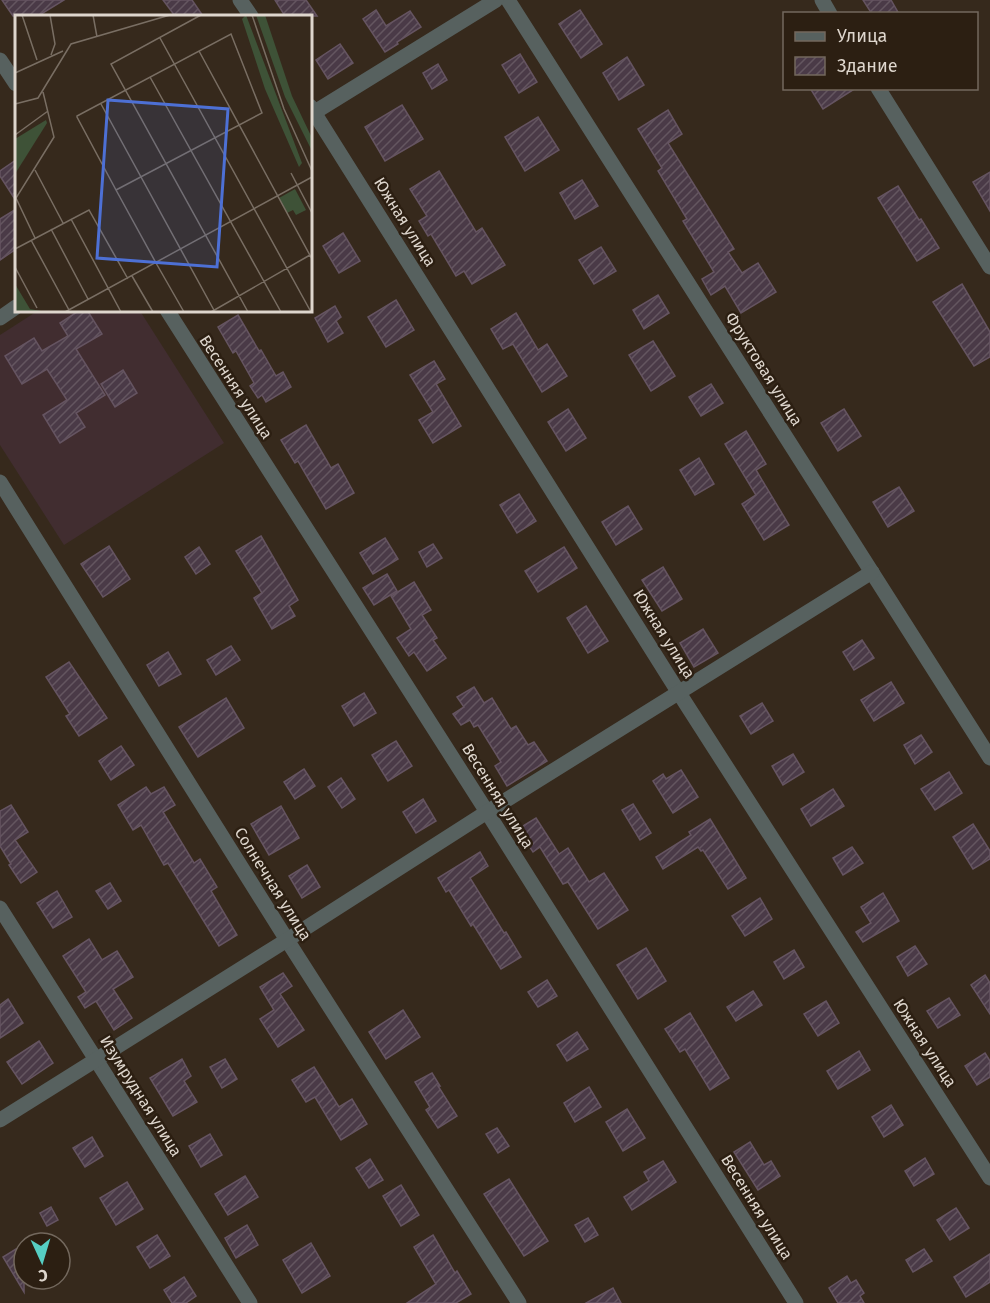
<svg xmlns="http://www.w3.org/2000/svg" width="990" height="1303" font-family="'Fira Sans',sans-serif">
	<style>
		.education { fill: #412d30 }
		.building { fill: url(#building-hatch); stroke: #655461; stroke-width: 1.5 }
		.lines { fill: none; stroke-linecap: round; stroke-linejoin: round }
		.street { stroke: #57615f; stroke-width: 15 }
		.labels { text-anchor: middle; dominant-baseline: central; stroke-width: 5; stroke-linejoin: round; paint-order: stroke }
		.street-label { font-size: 16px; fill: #ded6cd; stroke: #2c1f12 }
		.inset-road { fill: none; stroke: #796e63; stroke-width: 1.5 }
		.view { fill: #4d70d5; fill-opacity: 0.15; stroke: #4d70d5; stroke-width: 3 }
		.inset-edge { fill: none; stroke: #ded6cd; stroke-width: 3 }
	</style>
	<defs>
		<pattern id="building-hatch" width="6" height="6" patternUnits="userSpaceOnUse" patternTransform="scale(1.5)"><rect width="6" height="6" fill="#4a3a47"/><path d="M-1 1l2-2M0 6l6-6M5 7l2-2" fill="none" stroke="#645660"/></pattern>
	</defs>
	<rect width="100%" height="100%" fill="#36291c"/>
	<path class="education" d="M39 310 140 311 224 443 64 545 0 445V335Z"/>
	<g class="building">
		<path d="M2 0H64L38 16H13Z"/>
		<path d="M163 0H192L203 16H175Z"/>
		<path d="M275 0H306L317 16H285Z"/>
		<path d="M863 0H891L899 14H872Z"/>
		<path d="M376 10 386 26 410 11 421 27 397 42 398 44 385 52 363 19Z"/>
		<path d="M580 10 602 44 581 58 559 24Z"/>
		<path d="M340 44 353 63 328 79 316 60Z"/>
		<path d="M520 54 537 82 519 93 502 65Z"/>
		<path d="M627 57 644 85 619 100 603 73Z"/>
		<path d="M438 64 447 80 432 89 423 73Z"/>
		<path d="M810 88H856L823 109Z"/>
		<path d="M402 105 423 139 385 161 365 127Z"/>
		<path d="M668 110 682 134 668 143 734 249 728 252 742 273 758 263 776 292 741 313 725 286 711 295 702 279 714 272 683 221 687 219 658 171 662 168 638 129Z"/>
		<path d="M538 117 559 150 525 171 505 137Z"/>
		<path d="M16 160V201L0 176V171Z"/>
		<path d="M439 171 476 232 482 228 505 265 472 284 464 271 456 276 431 234 428 236 419 221 427 216 410 189Z"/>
		<path d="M990 172V211L973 182Z"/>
		<path d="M582 180 598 206 575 219 560 193Z"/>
		<path d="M898 186 919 220 921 219 939 248 917 261 878 198Z"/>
		<path d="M16 209V249L0 260V219Z"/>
		<path d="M343 233 360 261 339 273 323 246Z"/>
		<path d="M601 247 616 271 594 284 579 260Z"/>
		<path d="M962 284 990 332V357L974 366 933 302Z"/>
		<path d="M658 295 669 313 644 329 633 310Z"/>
		<path d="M396 300 414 330 386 347 368 317Z"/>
		<path d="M335 306 341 317 336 321 343 333 328 342 315 318Z"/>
		<path d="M80 310H87L102 334 76 349 105 395 76 413 85 427 60 443 43 415 67 400 47 369 22 384 5 356 34 338 42 351 68 336 60 323Z"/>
		<path d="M516 313 538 350 547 344 567 376 542 392 513 344 503 349 491 329Z"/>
		<path d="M238 315 259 351 261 350 276 376 283 372 291 387 266 402 262 395 258 398 250 386 254 383 236 351 233 353 218 327Z"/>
		<path d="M653 341 675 376 651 391 629 355Z"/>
		<path d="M434 361 445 379 436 384 461 426 433 443 419 420 433 412 410 375Z"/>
		<path d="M123 370 137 393 115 407 101 384Z"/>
		<path d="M711 384 723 403 701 416 689 397Z"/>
		<path d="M568 409 586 438 566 451 548 422Z"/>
		<path d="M844 409 861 436 838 451 821 423Z"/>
		<path d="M306 425 331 468 338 464 354 493 326 509 298 461 295 463 281 440Z"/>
		<path d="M746 431 766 464 756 470 789 525 764 540 742 504 756 495 725 444Z"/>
		<path d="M699 458 714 484 695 495 680 470Z"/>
		<path d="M899 487 914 511 888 527 873 502Z"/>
		<path d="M519 494 536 521 517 533 500 505Z"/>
		<path d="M628 506 642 529 616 545 602 522Z"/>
		<path d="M261 536 298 600 289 606 295 616 272 629 254 598 262 593 236 551Z"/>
		<path d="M385 538 398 559 373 574 360 553Z"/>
		<path d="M433 544 442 558 427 567 419 552Z"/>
		<path d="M109 546 130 579 103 597 81 564Z"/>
		<path d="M199 547 210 564 196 574 185 557Z"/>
		<path d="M564 547 577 568 538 592 525 571Z"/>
		<path d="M663 567 682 599 662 611 642 580Z"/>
		<path d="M387 574 397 591 374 605 363 588Z"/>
		<path d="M414 582 431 610 422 615 437 638 433 640 446 658 427 671 414 652 409 656 397 638 411 629 391 596Z"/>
		<path d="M586 606 608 641 588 653 567 618Z"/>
		<path d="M703 629 718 653 694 667 680 643Z"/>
		<path d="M862 640 874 658 854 670 843 652Z"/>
		<path d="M231 646 240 660 216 675 207 660Z"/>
		<path d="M168 652 181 674 159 686 147 665Z"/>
		<path d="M69 662 107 718 79 736 66 716 70 714 46 677Z"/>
		<path d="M891 682 904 703 874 721 861 700Z"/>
		<path d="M474 687 484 703 492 698 511 729 516 726 528 745 534 742 547 761 507 786 495 766 501 762 478 725 474 727 470 720 461 725 453 714 464 707 457 697Z"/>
		<path d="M364 693 376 713 354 726 342 706Z"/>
		<path d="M226 698 244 728 198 757 179 727Z"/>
		<path d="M762 703 773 721 751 734 740 716Z"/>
		<path d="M921 735 932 752 915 764 904 745Z"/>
		<path d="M396 741 412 766 388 781 372 755Z"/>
		<path d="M121 746 134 765 111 780 99 761Z"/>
		<path d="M793 754 804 772 783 785 772 766Z"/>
		<path d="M304 769 315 786 295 799 284 782Z"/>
		<path d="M681 770 698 797 673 813 653 781 663 774 666 779Z"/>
		<path d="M949 772 962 793 935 810 921 789Z"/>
		<path d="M341 778 355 799 342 808 328 787Z"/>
		<path d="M146 787 151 794 164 787 175 805 163 812 194 863 200 859 217 887 211 891 237 935 219 946 168 863 164 865 141 825 133 830 118 805Z"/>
		<path d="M833 789 844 806 811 826 801 809Z"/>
		<path d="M423 799 436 821 416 833 403 812Z"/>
		<path d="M633 804 651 833 640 840 622 810Z"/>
		<path d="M11 805 28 832 15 840 37 872 21 883 9 865 11 864 0 846V811Z"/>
		<path d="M281 806 299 838 269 855 251 824Z"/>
		<path d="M536 818 559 854 568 848 589 882 604 873 628 910 598 929 568 882 563 884 540 847 533 852 518 829Z"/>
		<path d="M710 819 746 878 728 889 703 850 701 851 698 847 663 869 656 857 691 835 689 832Z"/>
		<path d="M973 824 990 851V859L973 869 953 837Z"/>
		<path d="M852 847 863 863 843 875 833 858Z"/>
		<path d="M480 852 488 866 470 878 504 933 506 932 521 957 501 969 473 924 471 926 449 890 446 892 438 878Z"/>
		<path d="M307 865 320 887 302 898 289 876Z"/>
		<path d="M110 883 121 901 108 909 96 891Z"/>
		<path d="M57 891 72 917 53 928 37 903Z"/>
		<path d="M883 893 899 921 863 942 856 932 871 923 861 907Z"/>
		<path d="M760 898 772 919 745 936 732 916Z"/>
		<path d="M89 939 102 960 117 951 133 977 113 989 132 1018 114 1030 96 1001 85 1008 78 997 86 992 63 956Z"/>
		<path d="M915 946 927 964 908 976 897 957Z"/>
		<path d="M646 948 666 981 638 999 617 965Z"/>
		<path d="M794 950 804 967 784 979 774 962Z"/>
		<path d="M283 973 292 986 280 994 304 1030 278 1047 260 1019 274 1010 260 987Z"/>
		<path d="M985 975 990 983V1014L971 985Z"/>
		<path d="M547 980 557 996 538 1007 528 992Z"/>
		<path d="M753 991 762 1005 736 1021 727 1007Z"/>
		<path d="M949 998 960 1015 938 1028 927 1011Z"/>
		<path d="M8 999 23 1023 0 1038V1005Z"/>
		<path d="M826 1001 839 1023 818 1036 804 1014Z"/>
		<path d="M403 1010 420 1037 386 1059 369 1032Z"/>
		<path d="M690 1013 729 1078 710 1090 685 1049 680 1052 665 1029Z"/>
		<path d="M577 1032 588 1049 567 1061 557 1045Z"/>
		<path d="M39 1041 53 1063 22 1084 7 1062Z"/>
		<path d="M859 1051 870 1070 838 1089 827 1071Z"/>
		<path d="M985 1053 990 1061V1077L977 1085 965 1066Z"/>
		<path d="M182 1059 191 1076 184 1081 197 1102 173 1116 150 1078Z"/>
		<path d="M225 1059 237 1079 222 1088 210 1067Z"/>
		<path d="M314 1067 339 1107 352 1099 367 1124 341 1140 315 1097 306 1102 292 1080Z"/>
		<path d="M432 1073 440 1086H438L457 1116 438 1128 426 1110 430 1107 415 1082Z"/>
		<path d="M589 1087 601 1107 575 1122 564 1103Z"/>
		<path d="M891 1105 903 1125 884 1137 872 1117Z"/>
		<path d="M627 1109 645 1138 623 1151 606 1122Z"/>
		<path d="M497 1128 509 1146 498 1153 486 1134Z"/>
		<path d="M210 1134 222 1155 201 1167 189 1146Z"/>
		<path d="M92 1137 103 1156 85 1167 73 1148Z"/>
		<path d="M750 1142 764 1165 771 1161 780 1176 758 1190 734 1152Z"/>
		<path d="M925 1158 934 1174 914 1186 905 1171Z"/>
		<path d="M370 1159 383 1180 369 1188 356 1168Z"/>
		<path d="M663 1161 676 1182 632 1210 624 1197 649 1181 644 1172Z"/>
		<path d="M245 1176 258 1197 228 1215 215 1194Z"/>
		<path d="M509 1179 548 1241 524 1256 484 1194Z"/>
		<path d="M127 1182 143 1209 116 1225 100 1198Z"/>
		<path d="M401 1185 419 1215 401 1226 383 1196Z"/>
		<path d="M51 1207 58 1220 47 1226 40 1213Z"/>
		<path d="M956 1208 969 1228 950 1240 937 1220Z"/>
		<path d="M588 1218 598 1235 585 1242 575 1225Z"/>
		<path d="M247 1225 258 1245 236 1258 225 1238Z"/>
		<path d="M157 1235 170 1256 150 1268 137 1247Z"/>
		<path d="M433 1235 455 1273 457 1271 471 1294 456 1303H407L436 1284 414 1247Z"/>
		<path d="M311 1243 330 1276 302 1293 283 1260Z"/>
		<path d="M24 1244V1292L3 1257Z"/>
		<path d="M924 1249 932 1261 913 1272 906 1260Z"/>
		<path d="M990 1254V1282L966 1297 954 1277Z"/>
		<path d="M847 1276 851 1283 856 1280 864 1293 860 1296 864 1303H838L829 1288Z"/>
		<path d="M184 1277 196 1296 186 1303H172L164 1290Z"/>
		<path d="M613 1288 621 1303H586Z"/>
	</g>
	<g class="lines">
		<g class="street">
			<path d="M240 0 251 16"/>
			<path d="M508 0 990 758"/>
			<path d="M822 0 830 14"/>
			<path d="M0 60 16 84"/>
			<path d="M878 88 990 267"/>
			<path d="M310 106 679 693 990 1178"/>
			<path d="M310 115 496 0"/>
			<path d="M167 310 487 812 796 1303"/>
			<path d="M0 318 16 307"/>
			<path d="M0 482 287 940 519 1303"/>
			<path d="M0 908 250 1303"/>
			<path d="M0 1120 287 940 487 812 872 572"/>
		</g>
	</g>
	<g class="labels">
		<g class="street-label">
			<text transform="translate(405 222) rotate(58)">Южная улица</text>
			<text transform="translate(764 369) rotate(58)">Фруктовая улица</text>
			<text transform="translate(236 387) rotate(57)">Весенняя улица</text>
			<text transform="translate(664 634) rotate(58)">Южная улица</text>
			<text transform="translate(498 796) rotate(58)">Весенняя улица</text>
			<text transform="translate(273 884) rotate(58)">Солнечная улица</text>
			<text transform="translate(925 1043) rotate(57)">Южная улица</text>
			<text transform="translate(141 1096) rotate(58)">Изумрудная улица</text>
			<text transform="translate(757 1207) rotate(58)">Весенняя улица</text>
		</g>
	</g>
	<g transform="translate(15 15)">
		<rect width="297" height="297" fill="#36291c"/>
		<path d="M31 105 32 108 0 159V124Z" fill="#3e5237"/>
		<path d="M231 0 287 148 284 152 250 74 227 4ZM241 0H250L277 81 297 123V136L270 82ZM0 269 15 294 32 297H0Z" fill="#3e5237"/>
		<path d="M280 174 291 195 281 200 278 195 272 198 264 183Z" fill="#3e5237"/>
		<path class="inset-road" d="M7 0 22 45M35 0 40 29 36 40M78 0 82 22M186 0 96 49 233 297M237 0 269 94 297 156M145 23 296 297M184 36 297 244M0 58 48 36M135 62 266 297M0 89 23 83 56 29 155 0M86 89 200 297M0 120 33 96M20 155 48 208M276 158 297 198M101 175 247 98 216 19 62 101V102L101 175 141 248 169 297M56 204 106 297M36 214 73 284M20 223 1 183 39 122 28 77M16 225 54 295M0 234 74 195 113 264M0 252 22 293M117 261 138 297M50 297 297 162M196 297 295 240"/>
		<path class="view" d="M93 85 213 94 202 252 82 243Z"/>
		<rect width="297" height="297" class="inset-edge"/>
	</g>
	<rect x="783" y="12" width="195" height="78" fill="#2c1f12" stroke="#73685d" stroke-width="1.5"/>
	<rect x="795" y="32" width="30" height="9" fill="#57615f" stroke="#73685d" stroke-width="1.5"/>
	<text x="837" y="42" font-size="18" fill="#ded6cd">Улица</text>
	<rect x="795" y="57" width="30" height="18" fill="url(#building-hatch)" stroke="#73685d" stroke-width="1.5"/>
	<text x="837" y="72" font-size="18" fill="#ded6cd">Здание</text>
	<g transform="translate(42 1261) rotate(176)"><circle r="28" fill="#2c1f12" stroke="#73685d" stroke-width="1.5"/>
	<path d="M0-4.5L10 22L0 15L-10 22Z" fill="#56cec3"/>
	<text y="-9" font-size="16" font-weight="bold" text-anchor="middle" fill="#ded6cd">С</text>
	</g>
</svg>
